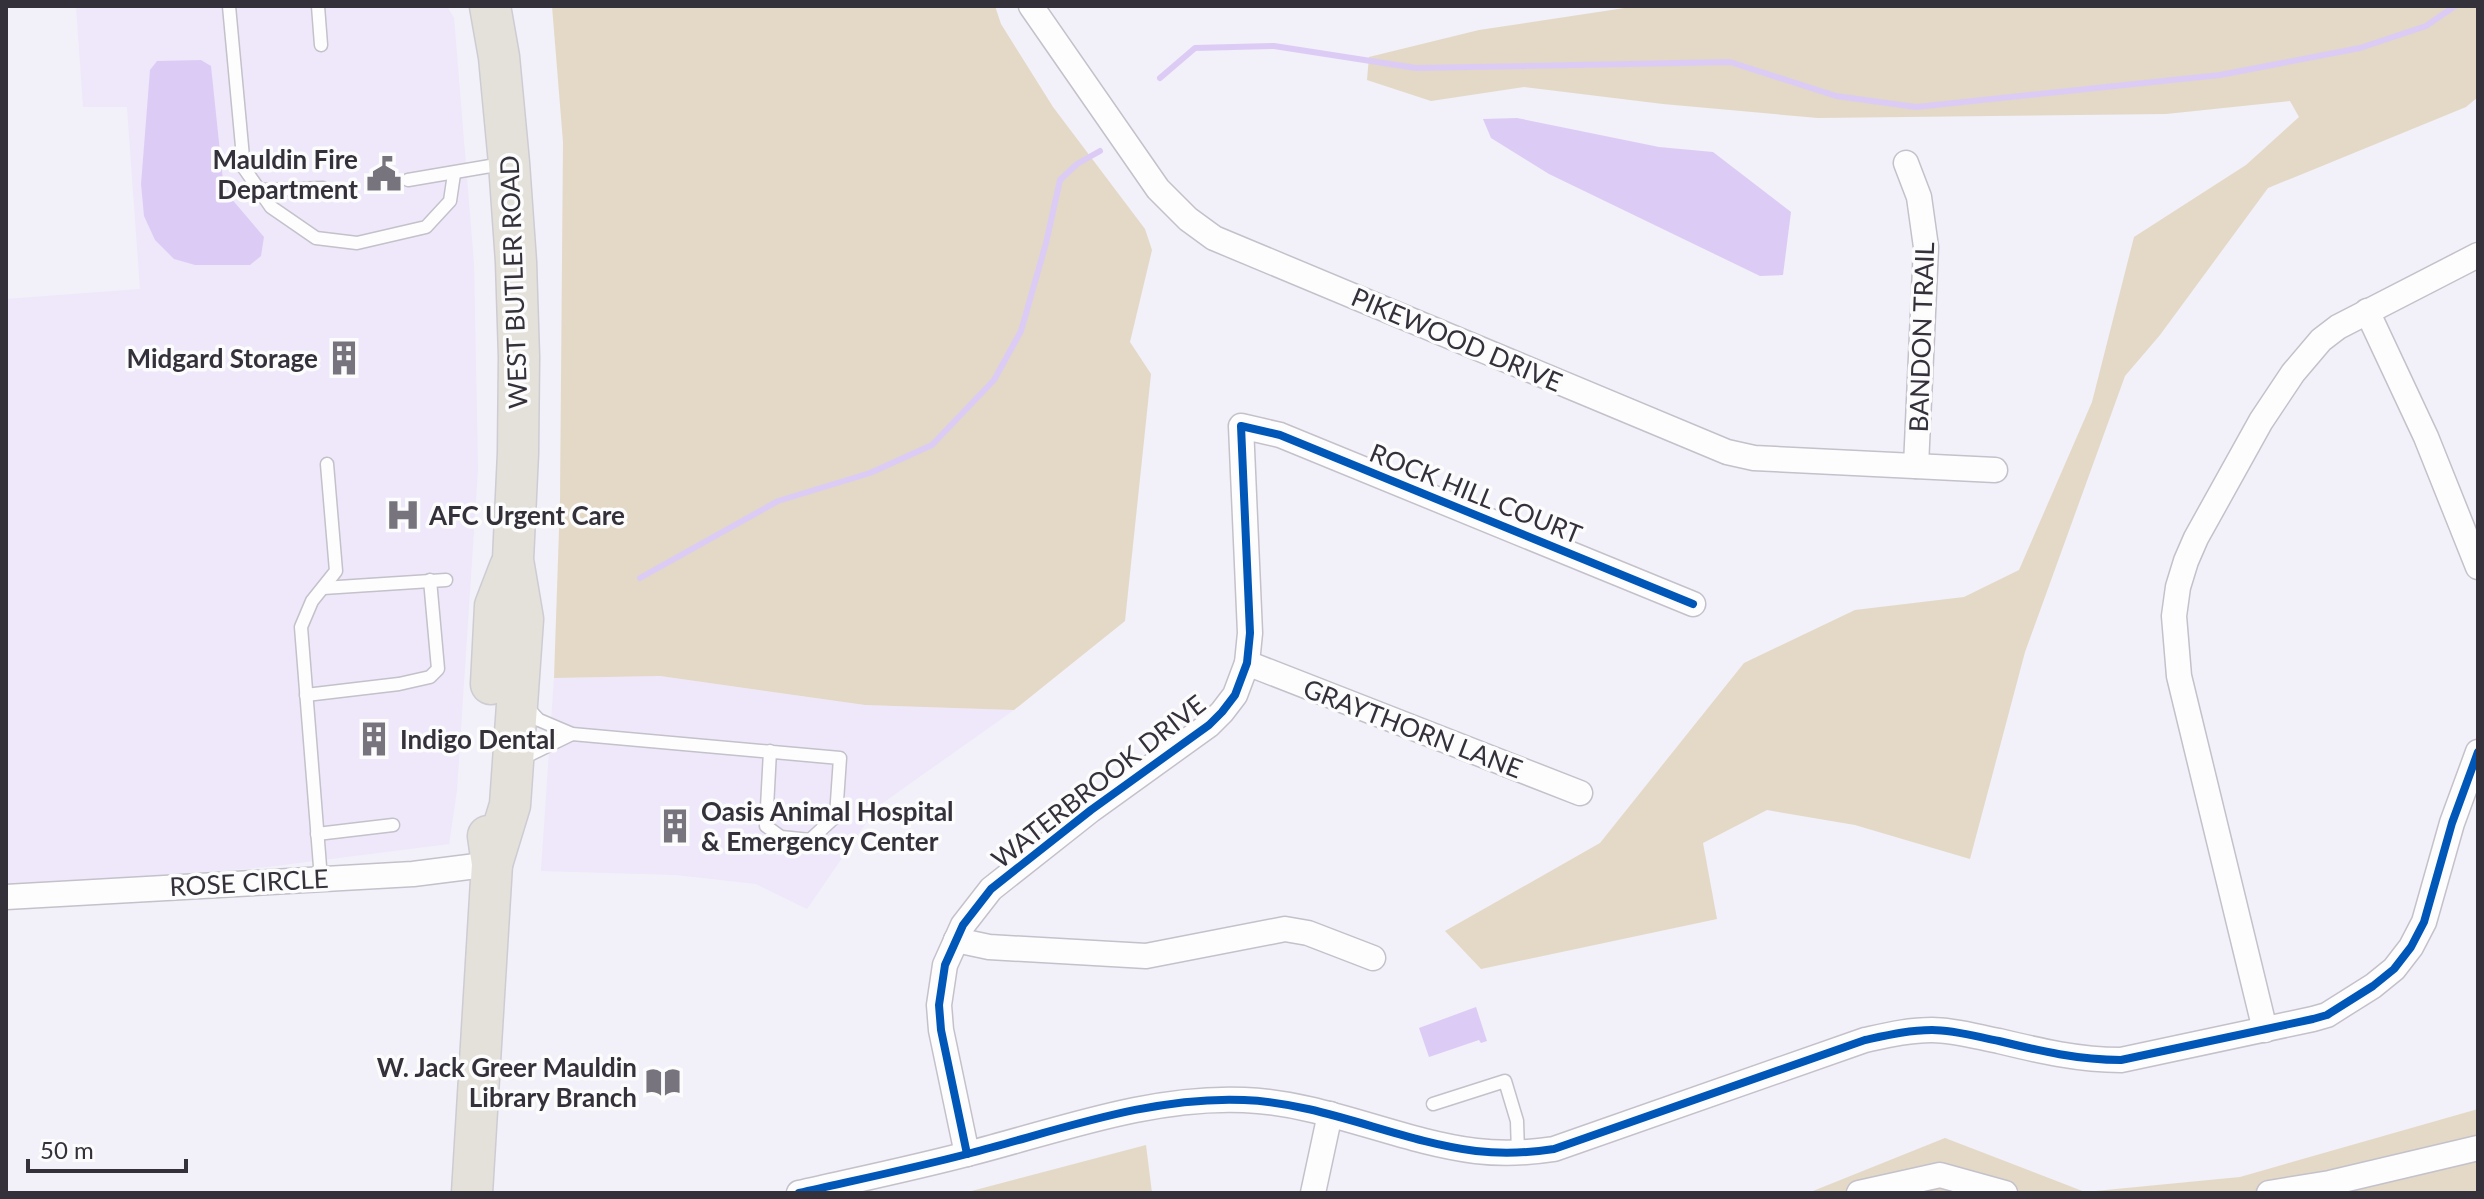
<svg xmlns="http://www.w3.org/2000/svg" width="2484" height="1199" font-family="Lato,sans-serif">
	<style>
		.built { fill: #eee8fa }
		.green { fill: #e3d9c6 }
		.water { fill: #dcccf5 }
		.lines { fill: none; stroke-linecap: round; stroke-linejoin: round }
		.stream { stroke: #dcccf5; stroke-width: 6 }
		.lane-casing { stroke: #c4c1ca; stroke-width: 15 }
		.street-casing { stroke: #c4c1ca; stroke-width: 27 }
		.primary-casing { stroke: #ceccd2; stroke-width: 43 }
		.lane { stroke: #fdfdfe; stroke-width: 12 }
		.street { stroke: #fdfdfe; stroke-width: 24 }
		.primary { stroke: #e4e1db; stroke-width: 40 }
		.cycleway-casing { stroke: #fcfcfc; stroke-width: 13 }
		.cycleway { stroke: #0057b8; stroke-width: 8 }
		.labels { text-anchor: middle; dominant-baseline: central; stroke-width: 7; stroke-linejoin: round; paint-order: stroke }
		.poi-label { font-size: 26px; font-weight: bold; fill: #35313b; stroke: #fcfcfc; text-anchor: end }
		.street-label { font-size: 26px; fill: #35313b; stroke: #fcfcfc }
	</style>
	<rect width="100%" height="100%" fill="#f2f0f8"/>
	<g class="built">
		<path d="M76 6H447L454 18 474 264 478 469 457 790 449 844 267 867 79 883 6 886V299L140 289 127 107H83Z"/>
		<path d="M660 676 865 705 1014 710 877 807 807 909 756 884 676 875 541 871 554 678Z"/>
	</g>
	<g class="green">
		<path d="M552 6H995L1001 24 1053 107 1145 229 1152 250 1130 342 1151 374 1125 621 1014 710 865 705 660 676 554 678 560 501 563 142Z"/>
		<path d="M1638 6H2478V97L2466 107 2268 188 2160 335 2125 376 2025 652 1970 859 1855 825 1767 810 1703 843 1717 919 1481 969 1445 931 1600 843 1744 663 1855 610 1964 597 2019 570 2092 402 2134 237 2246 165 2299 117 2290 101 2166 114 1818 118 1663 104 1524 87 1431 101 1367 80 1369 57 1479 30Z"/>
		<path d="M2478 1109V1193H1808L1945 1138 2085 1192 2240 1177Z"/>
		<path d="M1146 1145 1152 1193H964Z"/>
	</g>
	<g class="water">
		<path d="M201 60 211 66 224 190 264 237 261 256 250 265H195L174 259 155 240 144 216 141 184 150 70 157 61Z"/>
		<path d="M1517 118 1659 147 1713 152 1791 212 1783 275 1760 276 1549 174 1491 138 1483 119Z"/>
		<path d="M1476 1007 1487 1041 1481 1043 1479 1040 1429 1057 1419 1028Z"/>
	</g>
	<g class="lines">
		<g class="stream">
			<path d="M1160 78 1195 48 1274 46 1416 68 1730 62 1836 96 1916 107 2220 75 2360 48 2426 26 2455 6"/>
			<path d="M640 578 778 501 870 473 932 445 994 380 1021 331 1046 243 1060 180 1077 164 1100 151"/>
		</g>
		<g class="lane-casing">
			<g id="lane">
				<path d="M229 6 244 168 271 207 316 238 357 243 426 227 450 201 454 174"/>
				<path d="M318 6 321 45"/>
				<path d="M408 180 502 164"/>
				<path d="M259 190 323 188"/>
				<path d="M323 588 446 580"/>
				<path d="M306 695 399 684 430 677 438 669 430 580"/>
				<path d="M526 706 539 720 572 734 840 758 836 816 810 840 781 837 766 826 770 751"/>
				<path d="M521 759 572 734"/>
				<path d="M317 834 393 825"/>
				<path d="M321 879 301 627 312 601 336 571 327 464"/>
				<path d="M1433 1104 1505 1081 1517 1121 1518 1153"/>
			</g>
		</g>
		<g class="street-casing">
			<g id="street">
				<path d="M1031 6 1158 189 1188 219 1214 238 1727 452 1754 458 1995 470"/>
				<path d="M1906 163 1919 197 1926 247 1916 466"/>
				<path d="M2367 311 2426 437 2478 567"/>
				<path d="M1247 663 1580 793"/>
				<path d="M6 897 413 874 492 864"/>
				<path d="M956 940 989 947 1146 956 1285 929 1308 933 1373 958"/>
				<path d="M2265 1030 2179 676 2174 616 2178 587 2186 561 2196 538 2261 421 2293 373 2321 340 2338 327 2478 255"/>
				<path d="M967 1154 941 1030 939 1005 945 965 963 925 991 889 1091 810 1209 725 1222 712 1235 695 1247 663 1250 633 1241 426 1280 435 1693 604"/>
				<path d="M799 1193C856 1180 914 1168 971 1153 1060 1130 1151 1096 1244 1100 1324 1103 1397 1141 1476 1151 1502 1154 1528 1153 1554 1149L1865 1040C1888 1035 1909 1030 1932 1030 1954 1030 1978 1037 1999 1041 2040 1051 2079 1060 2121 1060L2313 1019 2327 1015 2373 986 2394 969 2411 947 2424 922 2452 823 2478 752"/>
				<path d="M1313 1193 1330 1114"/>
				<path d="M1859 1193 1940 1175 2005 1193"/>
				<path d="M2269 1193 2330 1183 2478 1148"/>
			</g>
		</g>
		<g class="primary-casing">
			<g id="primary">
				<path d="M490 6 499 57 509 163 516 262 519 357 518 453 513 560 523 619 510 805 492 864"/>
				<path d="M491 684 495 606 510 567"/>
				<path d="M472 1193 492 864 488 836"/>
			</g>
		</g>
		<use href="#lane" class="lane"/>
		<use href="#street" class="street"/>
		<use href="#primary" class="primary"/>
		<g class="cycleway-casing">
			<g id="cycleway">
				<path d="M967 1154 941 1030 939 1005 945 965 963 925 991 889 1091 810 1209 725 1222 712 1235 695 1247 663 1250 633 1241 426 1280 435 1693 604"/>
				<path d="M799 1193C856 1180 914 1168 971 1153 1060 1130 1151 1096 1244 1100 1324 1103 1397 1141 1476 1151 1502 1154 1528 1153 1554 1149L1865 1040C1888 1035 1909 1030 1932 1030 1954 1030 1978 1037 1999 1041 2040 1051 2079 1060 2121 1060L2313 1019 2327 1015 2373 986 2394 969 2411 947 2424 922 2452 823 2478 752"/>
			</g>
		</g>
		<use href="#cycleway" class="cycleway"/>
	</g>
	<defs>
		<g id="civic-bare" transform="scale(2.76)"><path d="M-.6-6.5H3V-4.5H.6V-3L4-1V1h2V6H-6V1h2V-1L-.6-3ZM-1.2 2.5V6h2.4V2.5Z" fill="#77747d" stroke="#fcfcfc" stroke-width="2.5" paint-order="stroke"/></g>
		<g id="building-bare" transform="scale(2.76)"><path d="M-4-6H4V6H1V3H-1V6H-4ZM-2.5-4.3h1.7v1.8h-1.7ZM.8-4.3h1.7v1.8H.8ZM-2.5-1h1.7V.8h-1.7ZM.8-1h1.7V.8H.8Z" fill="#77747d" stroke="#fcfcfc" stroke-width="2.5" paint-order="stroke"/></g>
		<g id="hospital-bare" transform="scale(2.76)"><path d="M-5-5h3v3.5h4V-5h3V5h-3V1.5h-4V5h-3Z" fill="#77747d" stroke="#fcfcfc" stroke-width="2.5" paint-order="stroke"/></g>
		<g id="library-bare" transform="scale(2.76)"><path d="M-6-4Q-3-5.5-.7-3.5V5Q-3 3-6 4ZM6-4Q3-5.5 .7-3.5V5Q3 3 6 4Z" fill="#77747d" stroke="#fcfcfc" stroke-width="2.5" paint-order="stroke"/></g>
	</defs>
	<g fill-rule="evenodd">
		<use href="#civic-bare" x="384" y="174"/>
		<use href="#building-bare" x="344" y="358"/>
		<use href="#hospital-bare" x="403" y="515"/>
		<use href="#building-bare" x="374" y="739"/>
		<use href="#building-bare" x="675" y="826"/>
		<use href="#library-bare" x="663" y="1082"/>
	</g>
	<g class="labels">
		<g class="poi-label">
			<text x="358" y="159">Mauldin Fire<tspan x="358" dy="30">Department</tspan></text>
			<text x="318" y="358">Midgard Storage</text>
			<text x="429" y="515" text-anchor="start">AFC Urgent Care</text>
			<text x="400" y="739" text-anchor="start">Indigo Dental</text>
			<text x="701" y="811" text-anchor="start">Oasis Animal Hospital<tspan x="701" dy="30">&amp; Emergency Center</tspan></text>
			<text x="637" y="1067">W. Jack Greer Mauldin<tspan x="637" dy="30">Library Branch</tspan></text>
		</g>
		<g class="street-label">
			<text transform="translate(513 282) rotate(-92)">WEST BUTLER ROAD</text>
			<text transform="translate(1921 337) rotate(-88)">BANDON TRAIL</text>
			<text transform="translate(1457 339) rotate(23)">PIKEWOOD DRIVE</text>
			<text transform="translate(1476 493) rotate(22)">ROCK HILL COURT</text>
			<text transform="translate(1413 728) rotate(21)">GRAYTHORN LANE</text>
			<text transform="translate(1098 781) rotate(-38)">WATERBROOK DRIVE</text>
			<text transform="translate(249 882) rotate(-3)">ROSE CIRCLE</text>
		</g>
	</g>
	<rect width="2484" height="1199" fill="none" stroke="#35313b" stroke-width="16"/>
	<path d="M28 1159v12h158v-12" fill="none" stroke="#35313b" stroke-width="4"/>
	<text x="40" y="1159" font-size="24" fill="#35313b" stroke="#fcfcfc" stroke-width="6" paint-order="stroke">50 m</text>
</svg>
